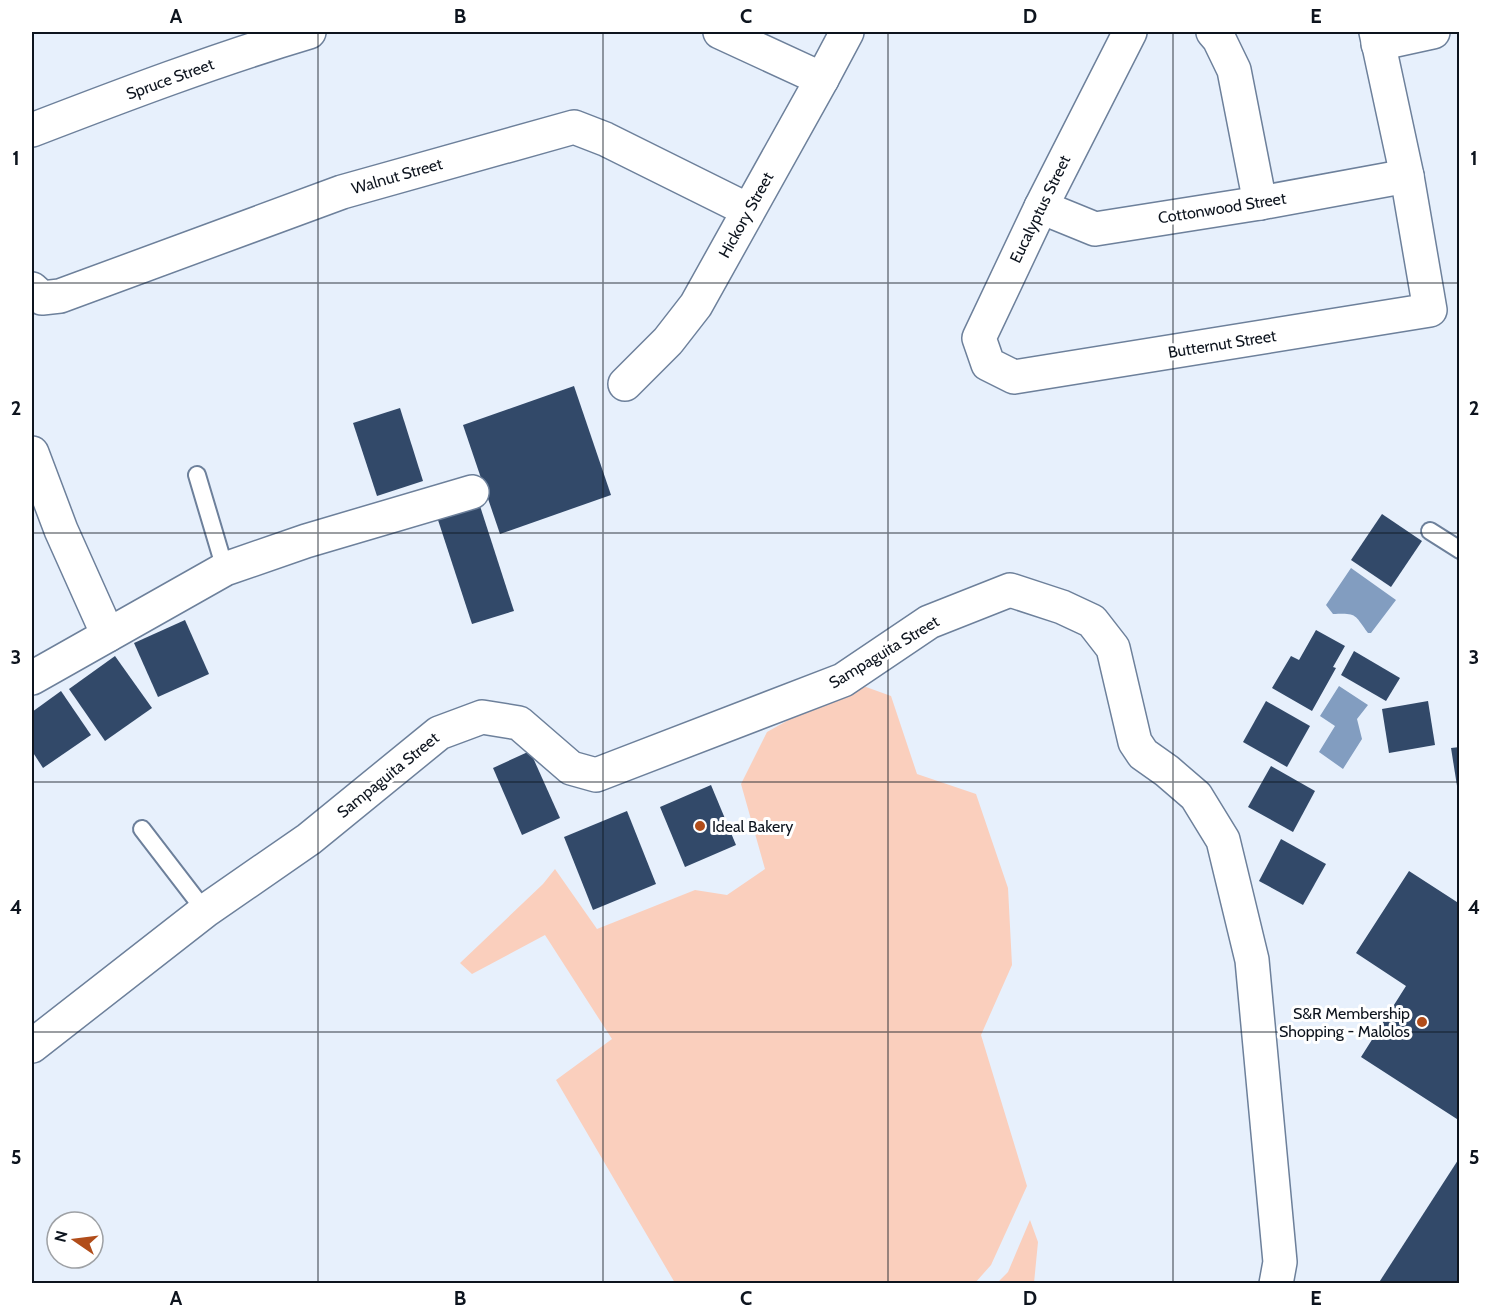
<svg xmlns="http://www.w3.org/2000/svg" width="1491" height="1315" font-family="Cabin,sans-serif">
	<style>
		.green { fill: #facfbd }
		.water { fill: #829dc0 }
		.building { fill: #324969 }
		.lines { fill: none; stroke-linecap: round; stroke-linejoin: round }
		.service-casing { stroke: #6d809b; stroke-width: 20 }
		.minor-casing { stroke: #6d809b; stroke-width: 36 }
		.service { stroke: #fff; stroke-width: 16 }
		.minor { stroke: #fff; stroke-width: 33 }
		.grid { fill: none; stroke: #0d141e; stroke-width: 1.5; stroke-opacity: 0.55 }
		.poi-dot { fill: #b14d1a; stroke: #fff; stroke-width: 2 }
		.labels { text-anchor: middle; dominant-baseline: central; stroke-width: 6; stroke-linejoin: round; paint-order: stroke }
		.street-label { font-size: 16px; fill: #0d141e; stroke: #fff }
		.poi-label { font-size: 16px; fill: #0d141e; stroke: #fff; text-anchor: start }
		.neatline { fill: none; stroke: #0d141e; stroke-width: 2 }
		.grid-label { font-size: 20px; text-anchor: middle; font-weight: bold; fill: #0d141e }
	</style>
	<rect width="100%" height="100%" fill="#e7f0fc"/>
	<g class="green">
		<path d="M855 683 891 696 917 774 976 794 1008 888 1012 965 981 1035 1027 1186 991 1265 975 1283H675L556 1080 612 1039 545 935 472 974 460 963 543 884 555 869 597 929 695 890 727 895 765 869 741 784 767 732Z"/>
		<path d="M1030 1220 1038 1242 1034 1283H997L1008 1272Z"/>
	</g>
	<g class="water">
		<path d="M1351 568 1396 600 1371 633H1368C1354 614 1357 613 1333 614L1326 605Z"/>
		<path d="M1339 686 1368 705 1357 719 1362 739 1343 769 1319 752 1335 726 1320 716Z"/>
	</g>
	<g class="building">
		<path d="M574 386 611 495 500 534 463 425Z"/>
		<path d="M400 408 423 481 377 496 353 423Z"/>
		<path d="M480 506 514 611 472 624 438 520Z"/>
		<path d="M1382 514 1422 541 1391 587 1351 560Z"/>
		<path d="M185 620 209 674 158 697 134 643Z"/>
		<path d="M1316 630 1345 646 1333 667 1336 668 1312 711 1272 688 1291 656 1299 660Z"/>
		<path d="M1354 651 1400 678 1386 701 1341 675Z"/>
		<path d="M115 656 152 708 105 741 69 689Z"/>
		<path d="M61 691 91 735 43 768 32 751V712Z"/>
		<path d="M1266 701 1310 726 1287 767 1243 742Z"/>
		<path d="M1428 701 1435 745 1389 753 1382 709Z"/>
		<path d="M1460 747V792H1458L1451 748Z"/>
		<path d="M530 751 560 818 522 835 493 768Z"/>
		<path d="M1271 766 1315 791 1293 832 1248 807Z"/>
		<path d="M711 785 736 845 685 867 660 807Z"/>
		<path d="M627 811 656 884 593 910 564 837Z"/>
		<path d="M1281 839 1326 864 1303 905 1259 881Z"/>
		<path d="M1409 871 1460 904V1121L1361 1057 1406 986 1356 953Z"/>
		<path d="M1460 1157V1284H1378Z"/>
	</g>
	<g class="lines">
		<g class="service-casing">
			<g id="service">
				<path d="M197 475 225 569"/>
				<path d="M1430 531 1460 550"/>
				<path d="M142 829 205 911"/>
			</g>
		</g>
		<g class="minor-casing">
			<g id="minor">
				<path d="M720 32 822 79"/>
				<path d="M1130 32 1041 207 979 338 988 364 1014 377 1430 310 1407 176 1376 32"/>
				<path d="M1213 32 1219 39 1234 70 1260 203"/>
				<path d="M1378 44 1433 32"/>
				<path d="M32 130C123 95 215 60 309 32"/>
				<path d="M1041 207 1095 229 1260 203 1407 176"/>
				<path d="M32 289 42 298 60 296 342 192 574 127 605 139 748 210"/>
				<path d="M625 384 668 341 696 305 822 79 847 32"/>
				<path d="M32 453 61 530 108 635"/>
				<path d="M32 678 225 569 306 541 472 492"/>
				<path d="M32 1046 205 911 309 839 439 733 482 717 519 723 571 768 596 775 843 680 929 622 1010 590 1062 607 1092 621 1113 648 1135 742 1143 754 1167 771 1196 796 1223 840 1252 960 1280 1262 1276 1284"/>
			</g>
		</g>
		<use href="#service" class="service"/>
		<use href="#minor" class="minor"/>
	</g>
	<path class="grid" d="M318 32V1284M603 32V1284M888 32V1284M1173 32V1284M32 283H1460M32 533H1460M32 782H1460M32 1032H1460"/>
	<g class="poi-dot">
		<circle cx="700" cy="826" r="6"/>
		<circle cx="1422" cy="1022" r="6"/>
	</g>
	<g class="labels">
		<g class="street-label">
			<text transform="translate(170 79) rotate(-20)">Spruce Street</text>
			<text transform="translate(397 176) rotate(-16)">Walnut Street</text>
			<text transform="translate(1222 208) rotate(-9)">Cottonwood Street</text>
			<text transform="translate(1040 209) rotate(-64)">Eucalyptus Street</text>
			<text transform="translate(746 215) rotate(-61)">Hickory Street</text>
			<text transform="translate(1222 344) rotate(-9)">Butternut Street</text>
			<text transform="translate(884 652) rotate(-31)">Sampaguita Street</text>
			<text transform="translate(388 775) rotate(-39)">Sampaguita Street</text>
		</g>
		<g class="poi-label">
			<text x="712" y="826">Ideal Bakery</text>
			<text x="1410" y="1013" text-anchor="end">S&amp;R Membership<tspan x="1410" dy="18">Shopping - Malolos</tspan></text>
		</g>
	</g>
	<rect width="1491" height="1315" fill="none" stroke="#ffffff" stroke-width="66"/>
	<g transform="translate(75 1240) rotate(284)"><circle r="28" fill="#ffffff" stroke="#9ea1a5" stroke-width="1.5"/>
	<path d="M0-4.5L10 22L0 15L-10 22Z" fill="#b14d1a"/>
	<text y="-9" font-size="16" font-weight="bold" text-anchor="middle" fill="#0d141e">N</text>
	</g>
	<rect x="33" y="33" width="1425" height="1249" class="neatline"/>
	<g class="grid-label">
		<text x="176" y="23">A</text>
		<text x="460" y="23">B</text>
		<text x="746" y="23">C</text>
		<text x="1030" y="23">D</text>
		<text x="1316" y="23">E</text>
		<text x="16" y="165">1</text>
		<text x="1474" y="165">1</text>
		<text x="16" y="415">2</text>
		<text x="1474" y="415">2</text>
		<text x="16" y="664">3</text>
		<text x="1474" y="664">3</text>
		<text x="16" y="914">4</text>
		<text x="1474" y="914">4</text>
		<text x="16" y="1164">5</text>
		<text x="1474" y="1164">5</text>
		<text x="176" y="1305">A</text>
		<text x="460" y="1305">B</text>
		<text x="746" y="1305">C</text>
		<text x="1030" y="1305">D</text>
		<text x="1316" y="1305">E</text>
	</g>
</svg>
